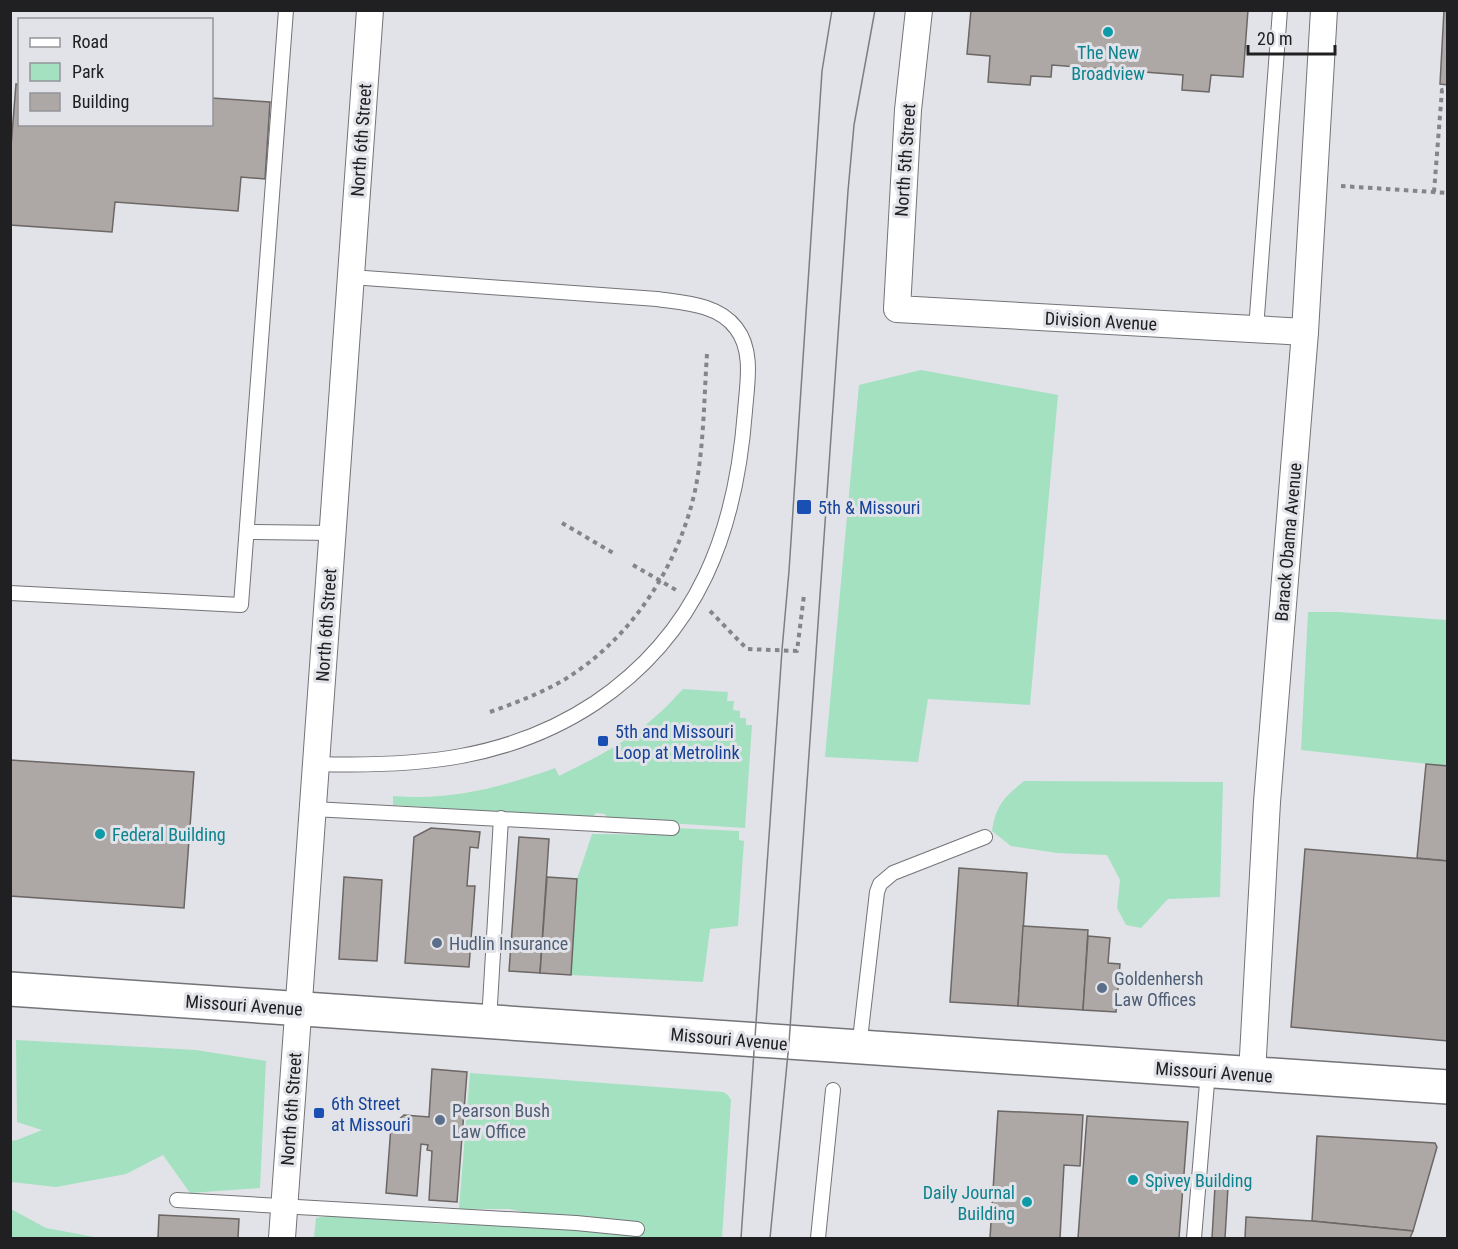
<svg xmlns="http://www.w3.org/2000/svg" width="1458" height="1249" font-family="'Roboto Condensed',sans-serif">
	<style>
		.green { fill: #a3e1c1 }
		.building { fill: #ada7a6; stroke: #6c6765; stroke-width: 1.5 }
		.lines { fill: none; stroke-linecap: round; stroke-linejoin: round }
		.service-casing { stroke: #737378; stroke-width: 16 }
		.minor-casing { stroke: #737378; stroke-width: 28 }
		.secondary-casing { stroke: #737378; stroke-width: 36 }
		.path { stroke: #858589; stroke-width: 4; stroke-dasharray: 4.5 4.5; stroke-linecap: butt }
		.service { stroke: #fff; stroke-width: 14 }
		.minor { stroke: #fff; stroke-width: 26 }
		.secondary { stroke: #fff; stroke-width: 33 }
		.tram { stroke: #7d7e81; stroke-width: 1.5 }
		.culture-dot { fill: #0f9aa8; stroke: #e2e3e8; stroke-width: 2 }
		.transit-dot { fill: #1a4fb4; stroke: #e2e3e8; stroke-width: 2 }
		.service-dot { fill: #5c6f8a; stroke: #e2e3e8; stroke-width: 2 }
		.labels { text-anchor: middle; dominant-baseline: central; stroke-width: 6; stroke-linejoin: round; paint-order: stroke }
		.culture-label { font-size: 18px; fill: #0d838f; stroke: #e2e3e8; text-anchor: start }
		.street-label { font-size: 18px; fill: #202022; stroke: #e2e3e8 }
		.transit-label { font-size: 18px; fill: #164399; stroke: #e2e3e8; text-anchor: start }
		.service-label { font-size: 18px; fill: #4e5e75; stroke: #e2e3e8; text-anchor: start }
	</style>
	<rect width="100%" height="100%" fill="#e2e3e8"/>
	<g class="green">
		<path d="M921 370 1058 395 1030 705 928 699 918 762 825 757 859 385Z"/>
		<path d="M1308 612H1339L1447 620V766L1301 750Z"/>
		<path d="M683 689 728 692 727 701H734L733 710 740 711V718H746V725H752L745 828 607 819 605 814 596 813 592 818 393 805V796C450 801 502 787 555 768L559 776C593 759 628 742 656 716 666 708 674 698 683 689Z"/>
		<path d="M1024 781 1223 782 1220 897 1168 899 1141 928 1126 925 1117 908 1120 880 1107 855 1057 853 1011 846 992 831C996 805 1004 797 1024 781Z"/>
		<path d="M675 828 739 831V840L744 841 738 926 710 929 703 982 571 975 577 879 592 834 675 835Z"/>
		<path d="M16 1040 196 1050 266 1061 260 1188 190 1193 163 1155 126 1174 56 1187 11 1182V1141L17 1140 42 1130 17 1122Z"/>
		<path d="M470 1073 723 1092 728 1095 731 1100 722 1238H314L316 1218C353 1210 393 1220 431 1223 464 1226 496 1224 529 1220L528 1213 509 1209H459Z"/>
		<path d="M11 1209 46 1228 100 1238H11Z"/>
	</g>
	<g class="building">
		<path d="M971 10H1248L1243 77 1211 75 1209 92 1182 90 1183 75 1052 65 1051 77 1031 76 1030 85 988 82 990 56 967 54Z"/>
		<path d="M1444 10H1448V85L1440 84Z"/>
		<path d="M16 84 20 85V124H212V98L270 102 265 179 241 177 238 211 115 202 112 232 10 225V159Z"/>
		<path d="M10 760 194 772 184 908 10 896Z"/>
		<path d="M1426 764 1448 766V861L1417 858Z"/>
		<path d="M431 828 480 832 478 848 470 847 467 886H475L469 967 405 963 414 837Z"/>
		<path d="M519 837 549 839 540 973 509 971Z"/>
		<path d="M1305 849 1448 861V1041L1291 1027Z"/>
		<path d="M959 868 1027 873 1018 1006 950 1002Z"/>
		<path d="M344 877 382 880 377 961 339 959Z"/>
		<path d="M547 877 577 879 571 975 540 973Z"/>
		<path d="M1023 926 1088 930 1083 1010 1018 1006Z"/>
		<path d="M1088 936 1110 938 1108 963 1120 964 1116 1012 1083 1010Z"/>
		<path d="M432 1069 467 1072 457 1202 429 1200 432 1151 427 1150 428 1145 421 1144 417 1196 386 1193 391 1126 404 1115 429 1117Z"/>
		<path d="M998 1111 1083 1115 1080 1166 1064 1165 1060 1238H990Z"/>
		<path d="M1087 1116 1188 1122 1179 1238H1078Z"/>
		<path d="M1317 1136 1435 1143 1437 1147 1413 1231 1312 1221Z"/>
		<path d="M1215 1187H1228L1225 1238H1212Z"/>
		<path d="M159 1215 239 1219 238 1238H158Z"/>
		<path d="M1246 1217 1312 1221 1413 1231 1410 1238H1245Z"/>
	</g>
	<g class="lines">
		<g class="service-casing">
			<g id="service">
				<path d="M1256 329 1280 10"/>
				<path d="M247 532 333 533"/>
				<path d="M10 593 241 605 286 10"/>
				<path d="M317 764C417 767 509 760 595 703 699 633 736 531 745 411 747 384 754 351 736 328 718 304 684 303 657 299L351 277"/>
				<path d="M313 809 672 828"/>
				<path d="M489 1021 501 818"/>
				<path d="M859 1048 877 892 880 884 893 873 985 837"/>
				<path d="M177 1200 576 1223 637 1229"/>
				<path d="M818 1238 833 1090"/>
				<path d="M1194 1238 1208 1071"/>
			</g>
		</g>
		<g class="minor-casing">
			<g id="minor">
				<path d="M919 10 908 110 897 309 1305 332"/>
				<path d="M1252 1074 1267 802 1305 332 1324 10"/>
				<path d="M282 1238 370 10"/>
			</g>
		</g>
		<g class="secondary-casing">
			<path id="secondary" d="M10 989 1448 1087"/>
		</g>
		<g class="path">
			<path d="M1341 186 1448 193"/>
			<path d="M1434 192 1442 90 1448 91"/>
			<path d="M562 523 615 554"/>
			<path d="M633 565 676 590"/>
			<path d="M710 611 747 649 797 651 804 595"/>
			<path d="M490 712C515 703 539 694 562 681 631 640 680 565 696 486 704 443 704 398 707 354"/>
		</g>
		<use href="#service" class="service"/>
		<use href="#minor" class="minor"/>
		<use href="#secondary" class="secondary"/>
		<g class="tram">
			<path d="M741 1238 782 650 789 571 822 71 832 10"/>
			<path d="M770 1238 789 1043 848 191 854 125 875 10"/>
		</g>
	</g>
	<g class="culture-dot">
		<circle cx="1108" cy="32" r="6"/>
		<circle cx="100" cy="834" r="6"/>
		<circle cx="1133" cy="1180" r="6"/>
		<circle cx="1027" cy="1202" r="6"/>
	</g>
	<g class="transit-dot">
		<rect x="796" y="499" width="16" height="16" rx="3"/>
		<rect x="597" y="735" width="12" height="12" rx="3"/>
		<rect x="313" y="1107" width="12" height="12" rx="3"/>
	</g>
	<g class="service-dot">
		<circle cx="437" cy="943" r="6"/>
		<circle cx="1102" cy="988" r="6"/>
		<circle cx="440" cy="1120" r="6"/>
	</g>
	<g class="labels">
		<g class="culture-label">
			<text x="1108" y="52" text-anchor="middle">The New<tspan x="1108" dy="21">Broadview</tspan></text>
			<text x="112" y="834">Federal Building</text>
			<text x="1145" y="1180">Spivey Building</text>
			<text x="1015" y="1192" text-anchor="end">Daily Journal<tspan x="1015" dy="21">Building</tspan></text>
		</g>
		<g class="street-label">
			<text transform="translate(361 140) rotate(-86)">North 6th Street</text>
			<text transform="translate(905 160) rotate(-86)">North 5th Street</text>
			<text transform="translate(1101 321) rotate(3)">Division Avenue</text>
			<text transform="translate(1288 542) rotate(-85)">Barack Obama Avenue</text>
			<text transform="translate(326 625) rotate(-86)">North 6th Street</text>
			<text transform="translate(244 1005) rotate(4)">Missouri Avenue</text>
			<text transform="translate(729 1039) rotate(5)">Missouri Avenue</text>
			<text transform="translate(1214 1072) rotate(4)">Missouri Avenue</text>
			<text transform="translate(291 1109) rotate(-86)">North 6th Street</text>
		</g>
		<g class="transit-label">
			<text x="818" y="507">5th &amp; Missouri</text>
			<text x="615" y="731">5th and Missouri<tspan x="615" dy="21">Loop at Metrolink</tspan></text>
			<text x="331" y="1103">6th Street<tspan x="331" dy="21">at Missouri</tspan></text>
		</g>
		<g class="service-label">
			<text x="449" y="943">Hudlin Insurance</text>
			<text x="1114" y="978">Goldenhersh<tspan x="1114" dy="21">Law Offices</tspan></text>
			<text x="452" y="1110">Pearson Bush<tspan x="452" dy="21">Law Office</tspan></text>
		</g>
	</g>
	<rect width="1458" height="1249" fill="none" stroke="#202022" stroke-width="24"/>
	<rect x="18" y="18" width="195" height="108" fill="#e2e3e8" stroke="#949599" stroke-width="1.5"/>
	<rect x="30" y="38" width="30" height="9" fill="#ffffff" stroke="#949599" stroke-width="1.5"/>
	<text x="72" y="48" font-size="18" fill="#202022">Road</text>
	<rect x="30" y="63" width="30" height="18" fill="#a3e1c1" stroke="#949599" stroke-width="1.5"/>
	<text x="72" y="78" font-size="18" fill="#202022">Park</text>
	<rect x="30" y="93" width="30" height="18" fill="#ada7a6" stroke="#949599" stroke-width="1.5"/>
	<text x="72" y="108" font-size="18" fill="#202022">Building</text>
	<path d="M1248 45v9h87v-9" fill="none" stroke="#202022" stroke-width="3"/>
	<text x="1257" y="45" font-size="18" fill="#202022" stroke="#e2e3e8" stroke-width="4.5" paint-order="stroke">20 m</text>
</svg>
